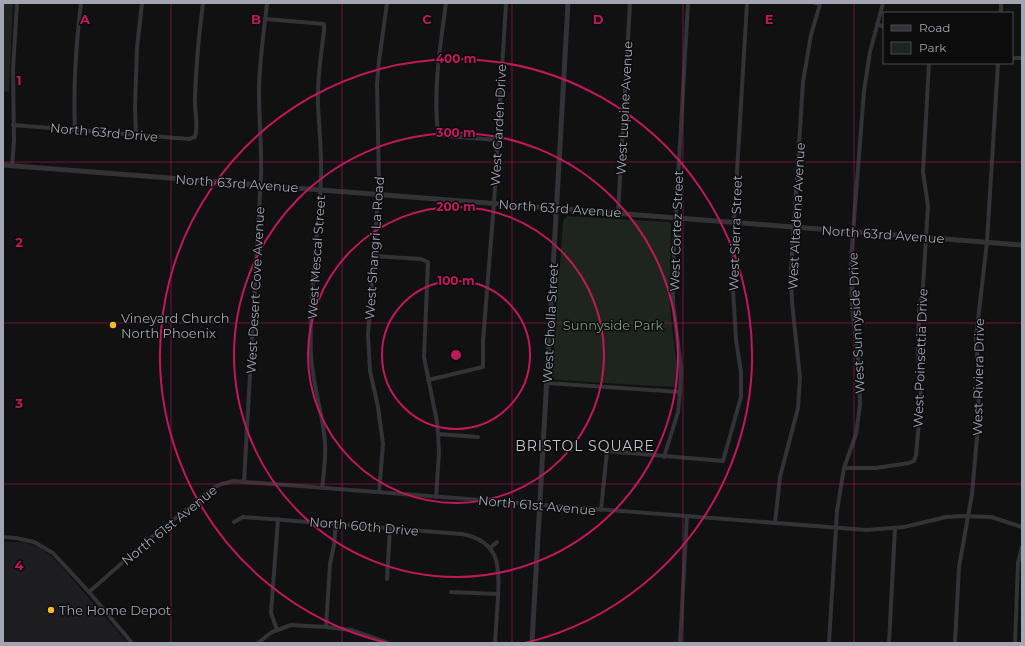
<svg xmlns="http://www.w3.org/2000/svg" width="1025" height="646" font-family="Montserrat,sans-serif">
	<style>
		.built { fill: #1d1d1f }
		.green { fill: #1d251e }
		.lines { fill: none; stroke-linecap: round; stroke-linejoin: round }
		.minor { stroke: #323237; stroke-width: 4 }
		.tertiary { stroke: #323237; stroke-width: 5 }
		.grid { fill: none; stroke: #c2185b; stroke-width: 1; stroke-opacity: 0.55 }
		.ring { fill: none; stroke: #c2185b; stroke-width: 2 }
		.poi-dot { fill: #f5bb26; stroke: #0c0c0d; stroke-width: 1.5 }
		.labels { text-anchor: middle; dominant-baseline: central; stroke-width: 3; stroke-linejoin: round; paint-order: stroke }
		.street-label { font-size: 13px; fill: #a2a6b3; stroke: #0c0c0d }
		.poi-label { font-size: 13px; fill: #a2a6b3; stroke: #0c0c0d; text-anchor: start }
		.park-label { font-size: 13px; fill: #789f7d; stroke: #0c0c0d }
		.neighbourhood-label { font-size: 14px; letter-spacing: 1px; fill: #c3c5cf; stroke: #0c0c0d }
		.grid-label { font-size: 13px; text-anchor: middle; font-weight: bold; fill: #c2185b; stroke: #0c0c0d; stroke-width: 3; stroke-linejoin: round; paint-order: stroke }
		.centre { fill: #c2185b; stroke: #0c0c0d; stroke-width: 2 }
		.ring-label { font-size: 12px; text-anchor: middle; font-weight: bold; fill: #c2185b; stroke: #0c0c0d; stroke-width: 3; stroke-linejoin: round; paint-order: stroke }
	</style>
	<rect width="100%" height="100%" fill="#111112"/>
	<path class="built" d="M3 542H24L40 548 54 558 128 643H3Z"/>
	<g class="green">
		<path d="M3 3H13L9 92 3 91Z"/>
		<path d="M567 216 668 222 671 224 670 294 671 318 677 366 678 380 676 386 671 387 556 380 552 377 558 277 560 266 563 221Z"/>
	</g>
	<g class="lines">
		<g class="minor">
			<path d="M446 3C440 47 433 90 438 134L446 136 497 140"/>
			<path d="M1001 13V3"/>
			<path d="M266 19 324 24V31C321 55 317 79 318 103 319 128 322 153 321 178 318 237 309 295 311 353 312 384 323 413 325 443 326 458 324 472 322 488"/>
			<path d="M877 24 884 27"/>
			<path d="M1012 58H1022"/>
			<path d="M13 125 189 139 195 137C199 124 194 110 195 97 196 65 199 34 203 3"/>
			<path d="M75 130C73 87 76 45 81 3"/>
			<path d="M136 135 135 107 137 48 142 3"/>
			<path d="M12 166 14 141 13 69 17 3"/>
			<path d="M618 213 630 3"/>
			<path d="M374 256 421 259 428 262 424 357 437 422 438 434 439 453 436 497"/>
			<path d="M428 380 483 367V341L494 203 506 3"/>
			<path d="M547 383 680 392"/>
			<path d="M438 434 478 437"/>
			<path d="M664 457 678 412 680 392 681 369 673 302 674 249 688 3"/>
			<path d="M844 468H876L909 463 914 461 916 455 921 399 918 350 919 311 923 286 928 206 923 172 929 63"/>
			<path d="M244 482 261 176C262 148 259 120 259 92 259 62 264 33 267 3"/>
			<path d="M379 492 383 444 378 407 370 371 368 335 379 183 377 84 379 61 387 3"/>
			<path d="M601 510 607 451 723 461 741 397V372L736 340 733 289 734 222 747 3"/>
			<path d="M234 522 243 517 462 534C499 541 500 565 498 597 497 612 496 628 495 643"/>
			<path d="M775 523 780 477 798 408 800 378 792 302 791 269 803 82 811 35 820 4 815 3"/>
			<path d="M3 537 16 538 34 542 53 553 89 592 132 643"/>
			<path d="M490 548 497 542"/>
			<path d="M387 579 390 528"/>
			<path d="M89 592 148 540 213 488 221 484 234 481 867 530 904 527 946 517 963 516 991 517 1022 527"/>
			<path d="M451 592 498 594"/>
			<path d="M326 627 330 564 334 545 336 523"/>
			<path d="M277 630 271 613 278 519"/>
			<path d="M258 643 272 632 291 625 326 627 351 630 388 643"/>
			<path d="M680 643 687 516"/>
			<path d="M829 643 837 511 844 468 856 434 860 405 859 368 852 307 851 259 864 91 870 52 883 3"/>
			<path d="M889 643 895 528"/>
			<path d="M955 643 959 567 972 494 978 426 979 384 976 337 987 242 998 63"/>
			<path d="M1015 643 1018 563 1022 547"/>
		</g>
		<g class="tertiary">
			<path d="M3 165 1022 245"/>
			<path d="M532 643 568 3"/>
		</g>
	</g>
	<path class="grid" d="M171 3V643M342 3V643M512 3V643M683 3V643M854 3V643M3 162H1022M3 323H1022M3 484H1022"/>
	<g class="ring">
		<circle cx="456" cy="355" r="74"/>
		<circle cx="456" cy="355" r="148"/>
		<circle cx="456" cy="355" r="222"/>
		<path d="M387 643A296 296 0 1 1 525 643"/>
	</g>
	<g class="poi-dot">
		<circle cx="113" cy="325" r="4"/>
		<circle cx="51" cy="610" r="4"/>
	</g>
	<g class="labels">
		<g class="street-label">
			<text transform="translate(624 108) rotate(-87)">West Lupine Avenue</text>
			<text transform="translate(498 125) rotate(-87)">West Garden Drive</text>
			<text transform="translate(104 132) rotate(5)">North 63rd Drive</text>
			<text transform="translate(237 183) rotate(4)">North 63rd Avenue</text>
			<text transform="translate(560 208) rotate(4)">North 63rd Avenue</text>
			<text transform="translate(796 216) rotate(-87)">West Altadena Avenue</text>
			<text transform="translate(676 231) rotate(-88)">West Cortez Street</text>
			<text transform="translate(735 233) rotate(-88)">West Sierra Street</text>
			<text transform="translate(883 234) rotate(4)">North 63rd Avenue</text>
			<text transform="translate(374 248) rotate(-86)">West Shangri La Road</text>
			<text transform="translate(316 257) rotate(-86)">West Mescal Street</text>
			<text transform="translate(255 290) rotate(-87)">West Desert Cove Avenue</text>
			<text transform="translate(550 323) rotate(-87)">West Cholla Street</text>
			<text transform="translate(856 323) rotate(-93)">West Sunnyside Drive</text>
			<text transform="translate(920 358) rotate(-88)">West Poinsettia Drive</text>
			<text transform="translate(978 377) rotate(-89)">West Riviera Drive</text>
			<text transform="translate(537 505) rotate(5)">North 61st Avenue</text>
			<text transform="translate(169 525) rotate(-39)">North 61st Avenue</text>
			<text transform="translate(364 526) rotate(5)">North 60th Drive</text>
		</g>
		<g class="poi-label">
			<text x="121" y="318">Vineyard Church<tspan x="121" dy="15">North Phoenix</tspan></text>
			<text x="59" y="610">The Home Depot</text>
		</g>
		<g class="park-label">
			<text x="613" y="325">Sunnyside Park</text>
		</g>
		<g class="neighbourhood-label">
			<text x="585" y="446">BRISTOL SQUARE</text>
		</g>
	</g>
	<g class="grid-label">
		<text x="85" y="24">A</text>
		<text x="256" y="24">B</text>
		<text x="427" y="24">C</text>
		<text x="598" y="24">D</text>
		<text x="769" y="24">E</text>
		<text x="19" y="85">1</text>
		<text x="19" y="247">2</text>
		<text x="19" y="408">3</text>
		<text x="19" y="570">4</text>
	</g>
	<circle cx="456" cy="355" r="6" class="centre"/>
	<g class="ring-label">
		<text x="456" y="63">400 m</text>
		<text x="456" y="137">300 m</text>
		<text x="456" y="211">200 m</text>
		<text x="456" y="285">100 m</text>
	</g>
	<rect width="1025" height="646" fill="none" stroke="#a2a6b3" stroke-width="8"/>
	<rect x="883" y="12" width="130" height="52" fill="#0c0c0d" stroke="#484a4f"/>
	<rect x="891" y="25" width="20" height="6" fill="#323237" stroke="#484a4f"/>
	<text x="919" y="32" font-size="12" fill="#a2a6b3">Road</text>
	<rect x="891" y="42" width="20" height="12" fill="#1d251e" stroke="#484a4f"/>
	<text x="919" y="52" font-size="12" fill="#a2a6b3">Park</text>
</svg>
